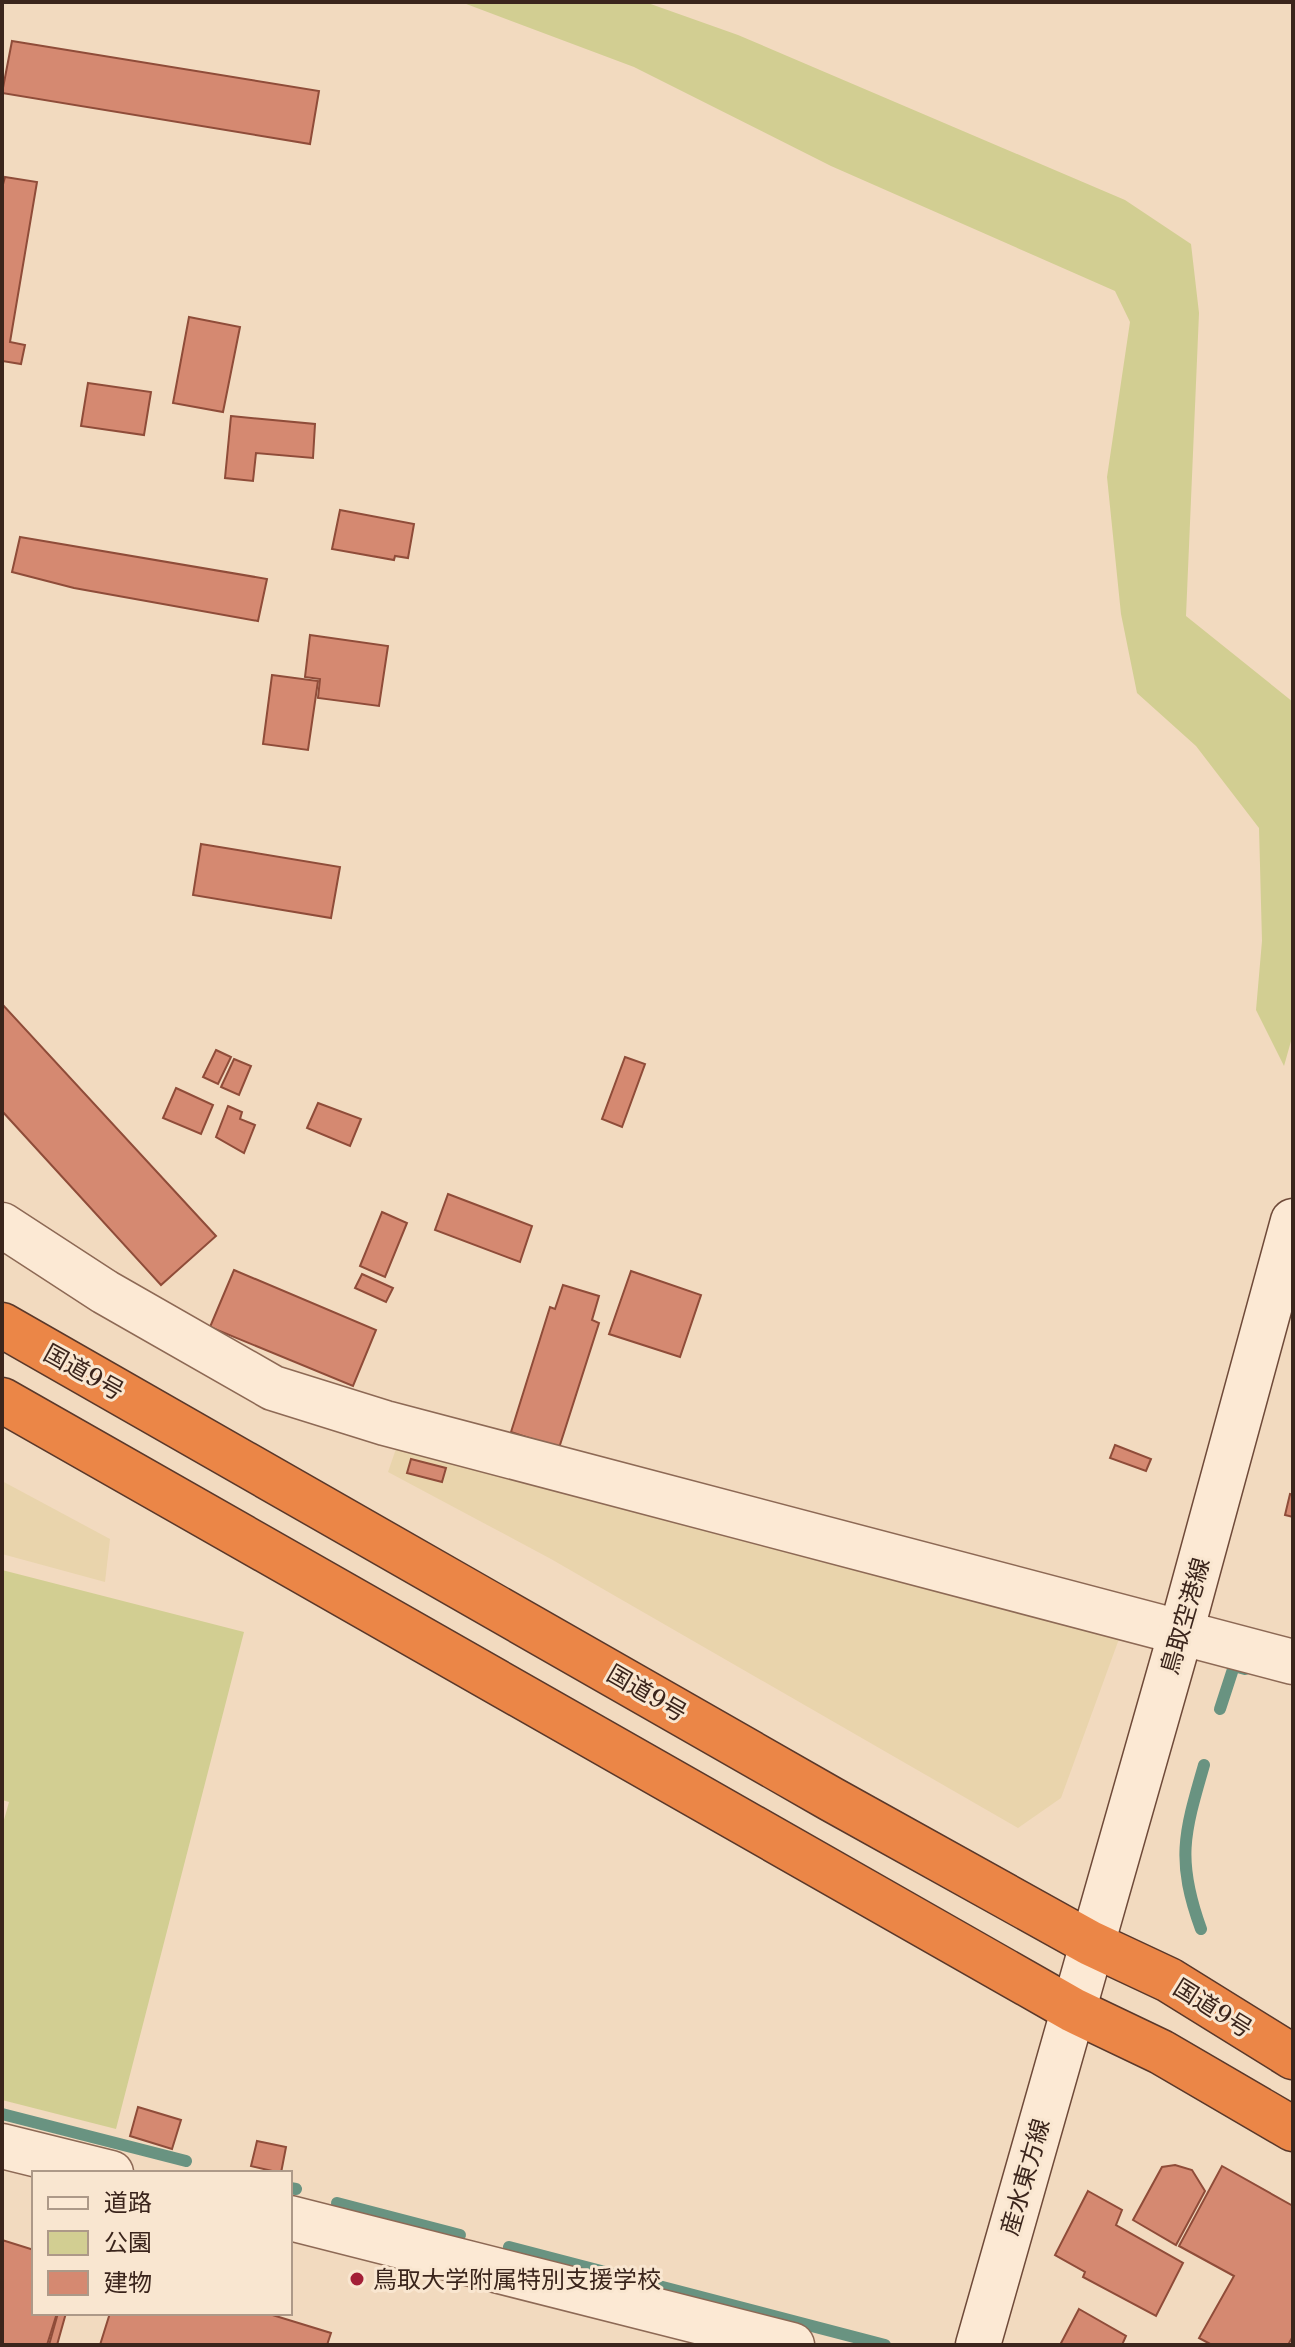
<svg xmlns="http://www.w3.org/2000/svg" width="1295" height="2347" font-family="'Libre Baskerville','Noto Sans JP',serif">
	<style>
		.farmland { fill: #e9d4ac }
		.green { fill: #d2ce92 }
		.lines { fill: none; stroke-linecap: round; stroke-linejoin: round }
		.stream { stroke: #699381; stroke-width: 12 }
		.building { fill: #d58971; stroke: #8f4c39; stroke-width: 2 }
		.street-casing { stroke: #8d6955; stroke-width: 47 }
		.secondary-casing { stroke: #6f4a39; stroke-width: 47 }
		.highway-casing { stroke: #5a382a; stroke-width: 47 }
		.street { stroke: #fce9d4; stroke-width: 44 }
		.secondary { stroke: #fce9d4; stroke-width: 44 }
		.highway { stroke: #eb8647; stroke-width: 44 }
		.poi-dot { fill: #a31f37; stroke: #f9e6d0; stroke-width: 3 }
		.labels { text-anchor: middle; dominant-baseline: central; stroke-width: 6; stroke-linejoin: round; paint-order: stroke }
		.street-label { font-size: 24px; fill: #3b251c; stroke: #f9e6d0 }
		.poi-label { font-size: 24px; fill: #3b251c; stroke: #f9e6d0; text-anchor: start }
	</style>
	<rect width="100%" height="100%" fill="#f2dabf"/>
	<g class="farmland">
		<path d="M398 1443 1123 1628 1061 1798 1018 1828 551 1559 388 1472Z"/>
		<path d="M2 1481 110 1539 105 1582 2 1554Z"/>
	</g>
	<g class="green">
		<path d="M461 2H645L738 35 1125 200 1191 244 1199 313 1186 616 1293 702V1034L1284 1066 1256 1010 1262 941 1259 828 1196 746 1137 693 1121 614 1107 477 1130 322 1115 291 831 166 634 67Z"/>
		<path d="M2 1570 244 1632 116 2129 2 2100V1827L9 1802 2 1800Z"/>
	</g>
	<g class="lines">
		<g class="stream">
			<path d="M1220 1709 1234 1666 1245 1669"/>
			<path d="M1201 1929C1176 1860 1184 1834 1204 1765"/>
			<path d="M2 2114 186 2161"/>
			<path d="M290 2188 296 2189"/>
			<path d="M337 2203 460 2235"/>
			<path d="M509 2247 885 2345"/>
		</g>
	</g>
	<g class="building">
		<path d="M12 41 319 91 310 144 2 93Z"/>
		<path d="M5 177 37 182 10 342 25 345 21 364 2 361V188Z"/>
		<path d="M189 317 240 327 223 412 173 403Z"/>
		<path d="M88 383 151 392 144 435 81 426Z"/>
		<path d="M231 416 315 424 313 458 256 453 253 481 225 478Z"/>
		<path d="M340 510 414 524 408 558 395 556 394 560 332 549Z"/>
		<path d="M20 537 267 579 258 621 74 588 12 572Z"/>
		<path d="M310 635 388 646 379 706 318 698 320 679 305 677Z"/>
		<path d="M272 675 318 681 308 750 263 744Z"/>
		<path d="M201 844 340 867 331 918 193 895Z"/>
		<path d="M2 1004 216 1236 161 1285 2 1111Z"/>
		<path d="M216 1050 231 1057 218 1084 203 1077Z"/>
		<path d="M625 1057 645 1064 622 1127 602 1119Z"/>
		<path d="M234 1059 251 1066 239 1095 221 1087Z"/>
		<path d="M176 1088 213 1105 201 1134 163 1118Z"/>
		<path d="M318 1103 361 1119 350 1146 307 1128Z"/>
		<path d="M228 1106 242 1112 240 1119 255 1125 244 1153 216 1137Z"/>
		<path d="M448 1194 532 1226 520 1262 435 1230Z"/>
		<path d="M382 1212 407 1223 385 1277 360 1266Z"/>
		<path d="M234 1270 376 1330 353 1386 210 1327Z"/>
		<path d="M631 1271 701 1295 680 1357 609 1334Z"/>
		<path d="M362 1274 393 1288 386 1302 355 1288Z"/>
		<path d="M563 1285 599 1296 592 1320 599 1323 559 1448 511 1432 550 1307 555 1309Z"/>
		<path d="M1115 1445 1151 1459 1146 1471 1110 1458Z"/>
		<path d="M411 1459 446 1468 442 1482 407 1473Z"/>
		<path d="M1290 1494 1293 1495V1517L1285 1515Z"/>
		<path d="M138 2107 181 2120 172 2149 130 2136Z"/>
		<path d="M257 2141 286 2147 281 2173 251 2166Z"/>
		<path d="M1175 2165 1192 2170 1205 2191 1176 2245 1133 2220 1162 2167Z"/>
		<path d="M1222 2166 1293 2206V2336L1288 2345H1212L1199 2338 1234 2276 1179 2246Z"/>
		<path d="M1088 2191 1122 2210 1116 2225 1183 2263 1156 2316 1083 2277 1085 2272 1055 2255Z"/>
		<path d="M2 2240 34 2250V2313H57L47 2345H2Z"/>
		<path d="M1079 2309 1126 2336 1122 2345H1060Z"/>
		<path d="M58 2313H66L57 2345H49Z"/>
		<path d="M110 2313H266L331 2333 327 2345H100Z"/>
	</g>
	<g class="lines">
		<g class="street-casing">
			<g id="street">
				<path d="M2 1225 105 1292 273 1388 385 1423 1293 1662"/>
				<path d="M2 2146 111 2173"/>
				<path d="M290 2218 792 2345"/>
			</g>
		</g>
		<g class="secondary-casing">
			<path id="secondary" d="M978 2345 1181 1632 1293 1221"/>
		</g>
		<g class="highway-casing">
			<g id="highway">
				<path d="M2 1325 831 1799 1090 1943 1169 1980 1293 2057"/>
				<path d="M2 1400 1073 2010 1161 2052 1293 2129"/>
			</g>
		</g>
		<use href="#street" class="street"/>
		<use href="#secondary" class="secondary"/>
		<use href="#highway" class="highway"/>
	</g>
	<circle class="poi-dot" cx="357" cy="2279" r="8"/>
	<g class="labels">
		<g class="street-label">
			<text transform="translate(84 1372) rotate(29)">国道9号</text>
			<text transform="translate(1185 1616) rotate(-74)">鳥取空港線</text>
			<text transform="translate(647 1693) rotate(30)">国道9号</text>
			<text transform="translate(1213 2008) rotate(32)">国道9号</text>
			<text transform="translate(1025 2177) rotate(-74)">産水東方線</text>
		</g>
		<g class="poi-label">
			<text x="373" y="2279">鳥取大学附属特別支援学校</text>
		</g>
	</g>
	<rect width="1295" height="2347" fill="none" stroke="#3b251c" stroke-width="8"/>
	<rect x="32" y="2171" width="260" height="144" fill="#f9e6d0" stroke="#ad9988" stroke-width="2"/>
	<rect x="48" y="2197" width="40" height="12" fill="#fce9d4" stroke="#ad9988" stroke-width="2"/>
	<text x="104" y="2211" font-size="24" fill="#3b251c">道路</text>
	<rect x="48" y="2231" width="40" height="24" fill="#d2ce92" stroke="#ad9988" stroke-width="2"/>
	<text x="104" y="2251" font-size="24" fill="#3b251c">公園</text>
	<rect x="48" y="2271" width="40" height="24" fill="#d58971" stroke="#ad9988" stroke-width="2"/>
	<text x="104" y="2291" font-size="24" fill="#3b251c">建物</text>
</svg>
